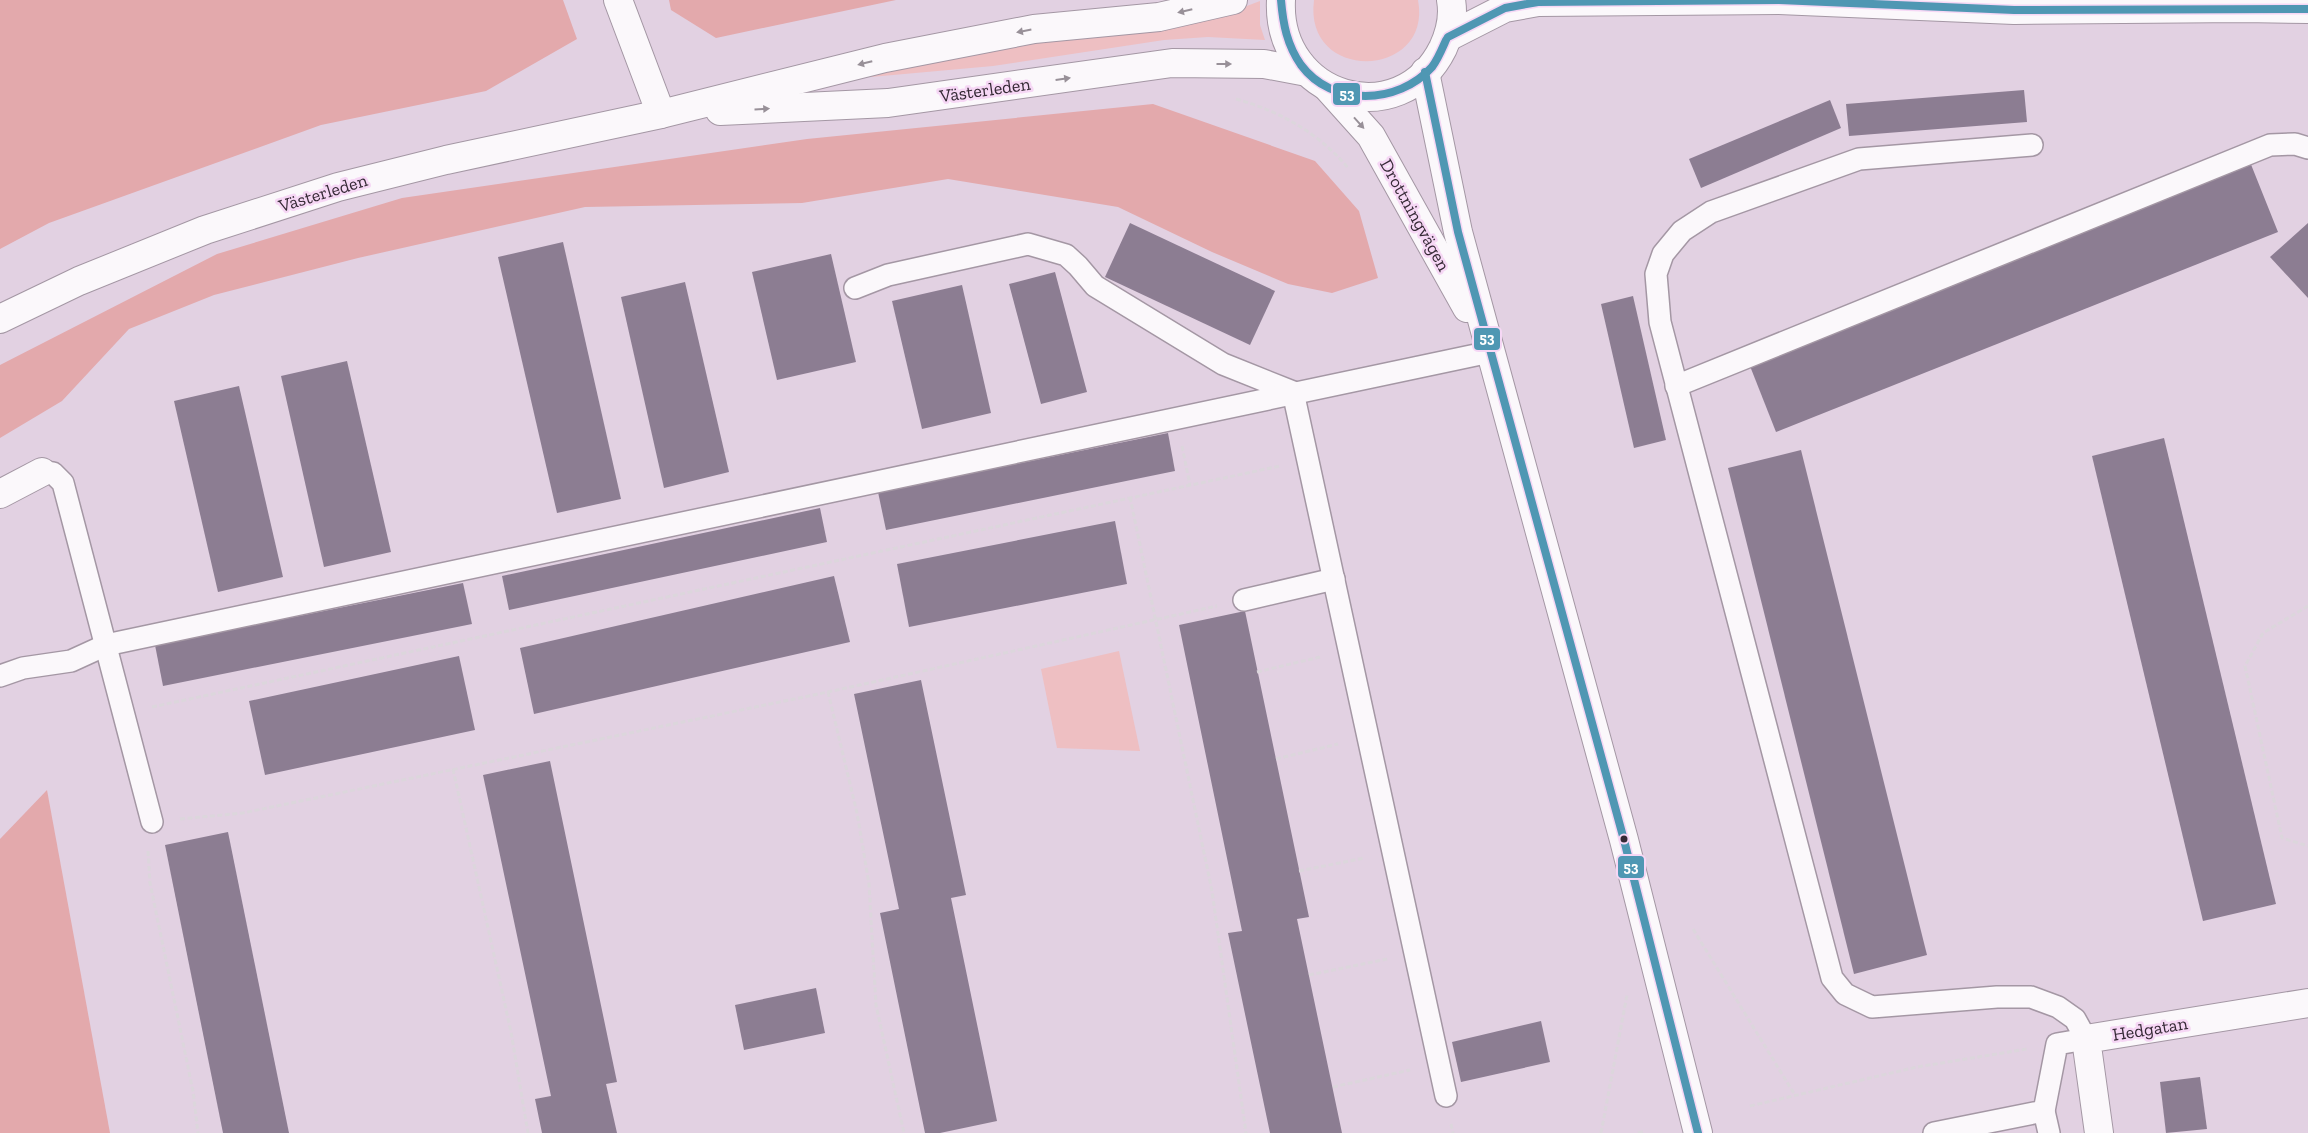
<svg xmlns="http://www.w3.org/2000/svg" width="2308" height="1133" font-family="'Zilla Slab',serif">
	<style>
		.green { fill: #eebfc2 }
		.forest { fill: #e3a9ac }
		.building { fill: #8c7d92 }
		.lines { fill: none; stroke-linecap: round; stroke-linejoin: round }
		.service-casing { stroke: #a497a4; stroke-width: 24 }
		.minor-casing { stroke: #a497a4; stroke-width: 30 }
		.tertiary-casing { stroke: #a497a4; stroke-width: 30 }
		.secondary-casing { stroke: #a497a4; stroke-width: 30 }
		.path { stroke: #dcd6dc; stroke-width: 3; stroke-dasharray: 5 2.5; stroke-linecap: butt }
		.service { stroke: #fbf8fb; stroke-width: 21 }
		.minor { stroke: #fbf8fb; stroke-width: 28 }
		.tertiary { stroke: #fbf8fb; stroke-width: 28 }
		.secondary { stroke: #fbf8fb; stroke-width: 28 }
		.bus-1-casing { stroke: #f6d7f5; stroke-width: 11 }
		.bus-1 { stroke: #4f97b3; stroke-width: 8 }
		.oneway { fill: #989098 }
		.bus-dot { fill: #352935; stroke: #f6d7f5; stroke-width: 2 }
		.labels { text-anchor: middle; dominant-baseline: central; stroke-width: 5; stroke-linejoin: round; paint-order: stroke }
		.street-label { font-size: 18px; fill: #352935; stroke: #f6d7f5 }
		.line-badge { stroke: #f6d7f5; stroke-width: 2 }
		.badge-label { font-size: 14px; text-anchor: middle; font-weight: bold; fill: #fff }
	</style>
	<rect width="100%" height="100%" fill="#e2d1e2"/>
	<g class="green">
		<path d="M1314 0H1418C1433 79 1303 84 1314 0Z"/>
		<path d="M1260 1V25L1265 40 1208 37 1164 40 993 66 871 77 868 72 916 61 1231 12Z"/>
		<path d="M1119 651 1140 751 1057 748 1041 669Z"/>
	</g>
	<g class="forest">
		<path d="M0 0H563L577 39 486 91 321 125 49 223 0 249Z"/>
		<path d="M669 0H896L716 38 671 10Z"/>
		<path d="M1153 104 1315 161 1359 211 1378 278 1332 293 1288 284 1212 252 1118 207 948 179 802 203 585 207 358 258 214 295 129 329 62 401 0 438V365L217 254 402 198 807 139Z"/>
		<path d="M47 790 110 1133H0V839Z"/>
	</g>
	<g class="building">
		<path d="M2024 90 2027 122 1849 136 1846 104Z"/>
		<path d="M1830 100 1841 128 1701 188 1689 159Z"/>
		<path d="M2250 162 2278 232 1776 432 1748 361Z"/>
		<path d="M1130 223 1275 291 1250 345 1105 277Z"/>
		<path d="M2308 223V298L2270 257Z"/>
		<path d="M563 242 621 499 557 513 498 257Z"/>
		<path d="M831 254 856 362 777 380 752 272Z"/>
		<path d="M1055 272 1087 392 1041 404 1009 284Z"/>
		<path d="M685 282 729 472 664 488 621 297Z"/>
		<path d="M962 285 991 413 922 429 892 301Z"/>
		<path d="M1633 296 1666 440 1634 448 1601 304Z"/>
		<path d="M347 361 391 552 324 567 281 376Z"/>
		<path d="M239 386 283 577 218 592 174 401Z"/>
		<path d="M1168 433 1175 471 886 530 878 492Z"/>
		<path d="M2164 438 2276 904 2203 921 2092 456Z"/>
		<path d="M1801 450 1927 955 1854 974 1728 468Z"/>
		<path d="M820 508 827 542 509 610 502 576Z"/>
		<path d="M1115 521 1127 584 909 627 897 564Z"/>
		<path d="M834 576 850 642 534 714 520 648Z"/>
		<path d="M463 583 472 624 163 686 155 645Z"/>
		<path d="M1245 611 1309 917 1297 919 1342 1133H1270L1228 933 1242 931 1179 625Z"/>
		<path d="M459 656 475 730 265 775 249 701Z"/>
		<path d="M921 680 966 895 951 898 997 1121 940 1133H925L880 913 899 909 854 694Z"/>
		<path d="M550 761 617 1082 606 1084 617 1133H542L535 1099 551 1096 483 775Z"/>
		<path d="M228 832 289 1133H223L165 845Z"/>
		<path d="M816 988 825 1033 744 1050 735 1005Z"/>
		<path d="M1541 1021 1550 1062 1461 1082 1452 1042Z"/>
		<path d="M2200 1077 2207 1129 2166 1133 2160 1082Z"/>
	</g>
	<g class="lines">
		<g class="service-casing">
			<g id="service">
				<path d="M855 288 888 275 1028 244 1066 255 1078 266 1095 286 1223 364 1293 392 1446 1096"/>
				<path d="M1676 386 2270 145 2295 144 2308 148"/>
				<path d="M42 472 53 473 63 483 152 822"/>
				<path d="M1244 600 1334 579"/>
				<path d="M0 676 23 668 71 661 106 645 1490 352"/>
				<path d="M2044 1111 2049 1133"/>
				<path d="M1934 1133 2044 1111 2057 1044 2086 1039 2075 1019 2058 1007 2031 997H1997L1872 1007 1845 994 1832 978 1660 322 1656 274 1663 254 1682 231 1711 212 1859 159 2032 145"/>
			</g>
		</g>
		<g class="minor-casing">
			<g id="minor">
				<path d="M618 0 661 114"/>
				<path d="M0 494 42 472"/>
				<path d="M2099 1133 2086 1039 2308 1003"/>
			</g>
		</g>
		<g class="tertiary-casing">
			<g id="tertiary">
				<path d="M1448 37 1505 8 1538 2 1779 0 2014 10 2243 8 2308 9"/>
				<path d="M720 111 888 103 1172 63 1264 64 1307 72"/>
				<path d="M0 319 79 281 205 230 338 187 446 160 661 114 885 58 1034 29 1159 17 1233 0"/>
			</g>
		</g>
		<g class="secondary-casing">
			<g id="secondary">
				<path d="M1281 0C1276 98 1400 135 1443 48 1450 33 1454 17 1451 0"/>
				<path d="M1425 72 1458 232 1624 840 1698 1133"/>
				<path d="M1327 87 1371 136 1467 308"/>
			</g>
		</g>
		<g class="path">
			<path d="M1236 99C1280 111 1320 134 1349 169"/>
			<path d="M1182 446 1190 485"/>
			<path d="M1130 497 1212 891 1246 1133"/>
			<path d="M2308 606 2263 633 2245 666 2282 838 2308 846"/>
			<path d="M1257 672 1320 657"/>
			<path d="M828 692 857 813 869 884 876 1005 904 1133"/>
			<path d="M152 707 1280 466"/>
			<path d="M1276 759 1338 744"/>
			<path d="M453 769 511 1032 528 1133"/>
			<path d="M180 819 243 813 828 692 1217 606"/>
			<path d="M148 851 150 883 193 1091 198 1133"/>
			<path d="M1299 871 1364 858"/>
			<path d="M1693 929 1795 1095"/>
			<path d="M1309 975 1387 959"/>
			<path d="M1333 1087 1410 1070"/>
			<path d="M1750 1106 1917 1067 2027 1049"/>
			<path d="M1451 1124 1453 1133"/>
			<path d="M1601 1133 1627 995"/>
			<path d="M1638 1133 1645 1131"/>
		</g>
		<use href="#service" class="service"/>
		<use href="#minor" class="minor"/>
		<use href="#tertiary" class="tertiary"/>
		<use href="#secondary" class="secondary"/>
		<g class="bus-1-casing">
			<g id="bus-1">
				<path d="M1281 0C1283 24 1287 45 1301 65 1332 107 1398 105 1432 67 1438 59 1442 49 1446 40"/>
				<path d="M1448 37 1505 8 1538 2 1779 0 2014 10 2308 9"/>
				<path d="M1425 72 1458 232 1624 840 1698 1133"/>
			</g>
		</g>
		<use href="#bus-1" class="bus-1"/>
	</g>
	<defs><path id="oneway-solid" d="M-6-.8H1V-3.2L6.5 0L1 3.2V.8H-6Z" transform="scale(1.25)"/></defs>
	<g class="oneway">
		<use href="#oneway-solid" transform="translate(1185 11) rotate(167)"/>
		<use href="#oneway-solid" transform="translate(1024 31) rotate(169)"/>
		<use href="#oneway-solid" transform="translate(865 63) rotate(166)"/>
		<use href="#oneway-solid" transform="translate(1224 64)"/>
		<use href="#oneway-solid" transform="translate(1063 79) rotate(-8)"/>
		<use href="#oneway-solid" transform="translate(762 109) rotate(-3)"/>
		<use href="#oneway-solid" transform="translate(1359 123) rotate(48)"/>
	</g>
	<circle class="bus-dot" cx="1624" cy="839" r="4.5"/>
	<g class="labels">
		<g class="street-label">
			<text transform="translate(985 90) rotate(-8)">Västerleden</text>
			<text transform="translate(323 193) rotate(-17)">Västerleden</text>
			<text transform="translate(1415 215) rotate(61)">Drottningvägen</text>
			<text transform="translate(2150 1029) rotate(-9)">Hedgatan</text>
		</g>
	</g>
	<g class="line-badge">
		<rect x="1332" y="82" width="29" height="24" rx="5" fill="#4f97b3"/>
		<rect x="1473" y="327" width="28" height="24" rx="5" fill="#4f97b3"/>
		<rect x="1617" y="855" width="28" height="24" rx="5" fill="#4f97b3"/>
	</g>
	<g class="badge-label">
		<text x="1347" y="99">53</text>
		<text x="1487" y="343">53</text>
		<text x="1631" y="872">53</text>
	</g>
</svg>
